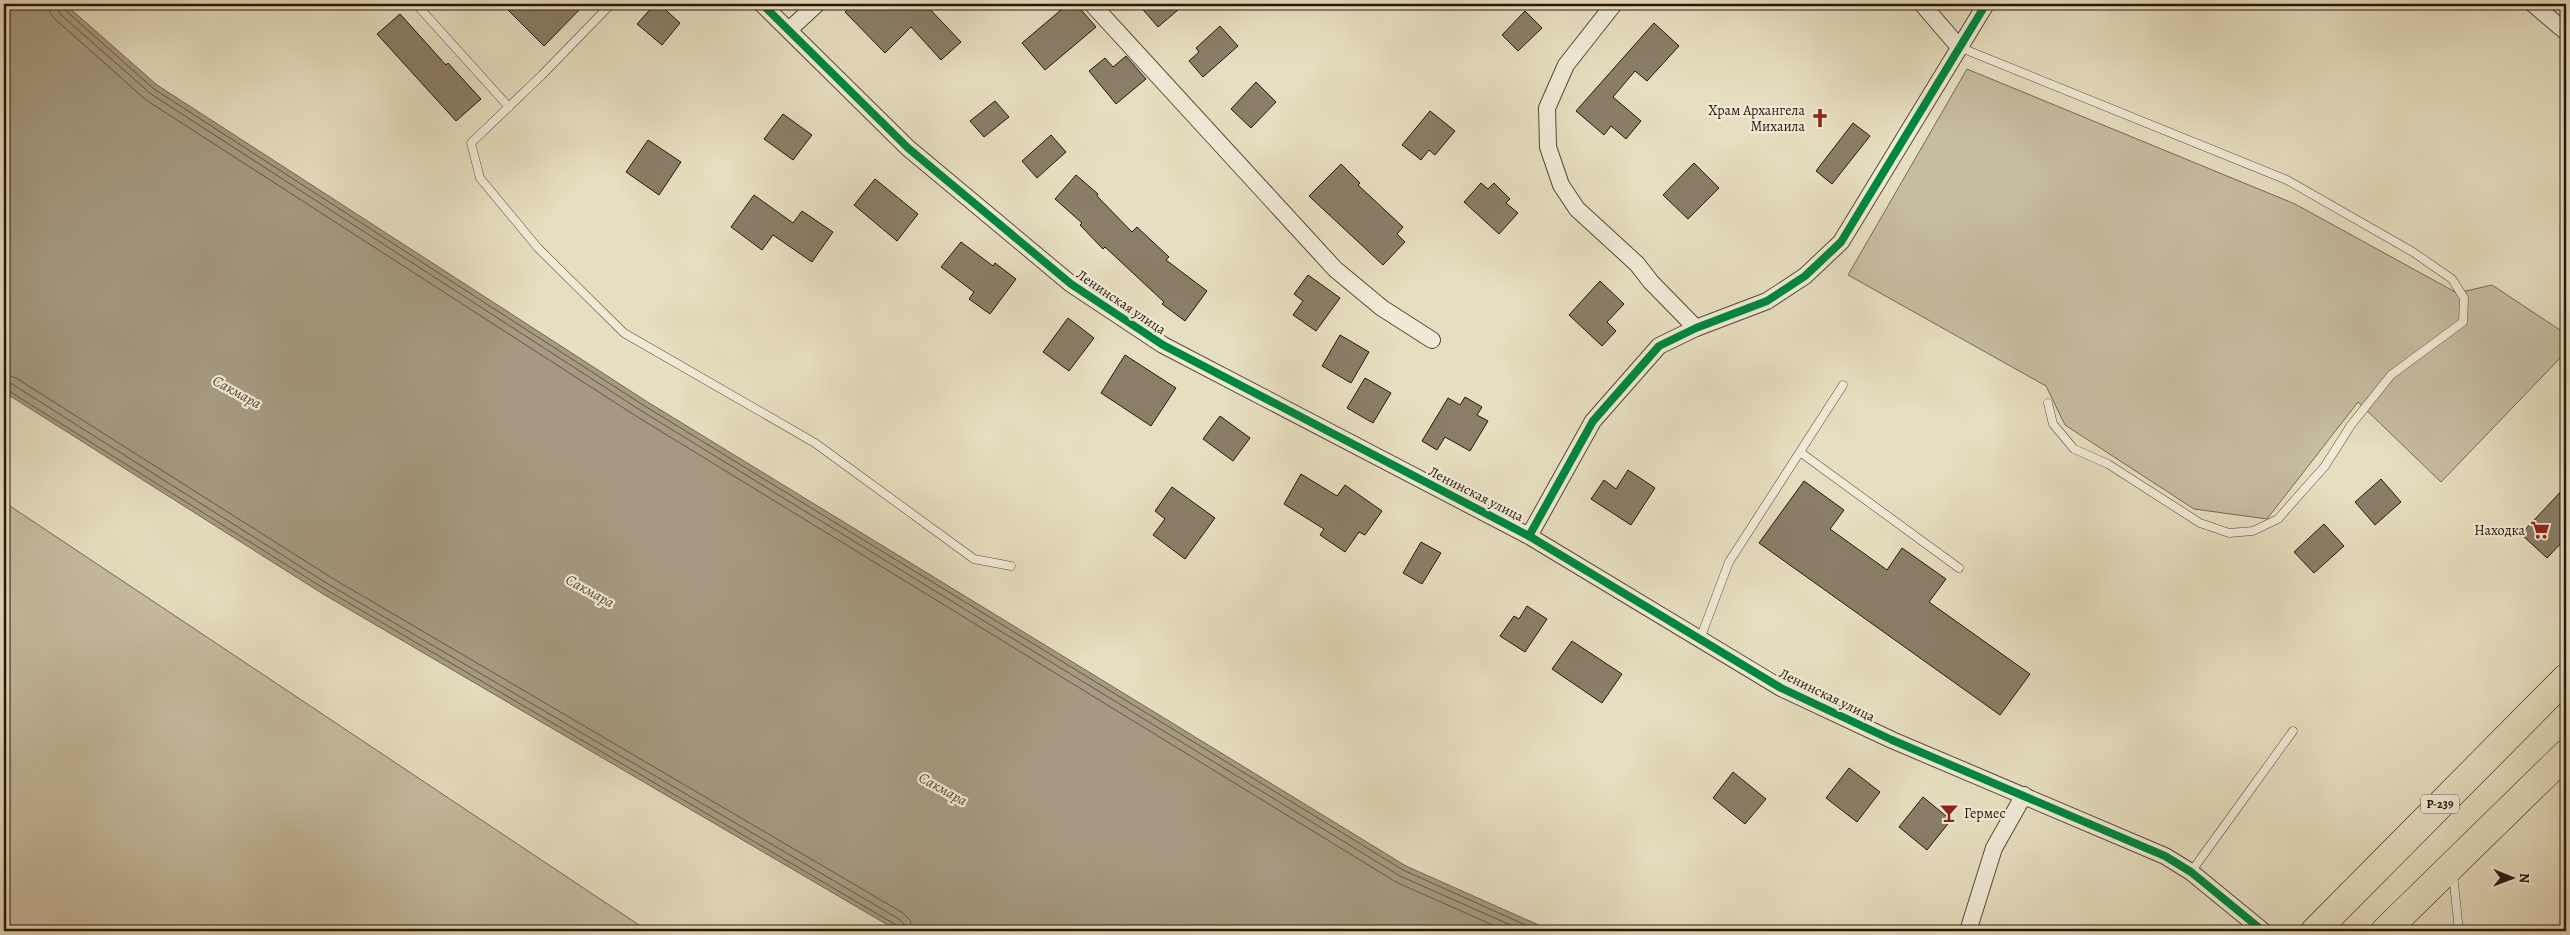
<svg xmlns="http://www.w3.org/2000/svg" width="2570" height="935" font-family="Alegreya,serif">
	<style>
		.green { fill: #c6bca1; stroke: #766a54 }
		.water { fill: #a59a81; stroke: #736651 }
		.lines { fill: none; stroke-linecap: round; stroke-linejoin: round }
		.shore { stroke: #665844; stroke-width: 1 }
		.building { fill: #8a7e68; stroke: #271708 }
		.service-casing { stroke: #574936; stroke-width: 9 }
		.minor-casing { stroke: #574936; stroke-width: 18 }
		.trunk-casing { stroke: #271708; stroke-width: 29 }
		.service { stroke: #efead6; stroke-width: 8 }
		.minor { stroke: #efead6; stroke-width: 16 }
		.trunk { stroke: #e6dec0; stroke-width: 28 }
		.cycleway-casing { stroke: #efead6; stroke-width: 11 }
		.cycleway { stroke: #00873e; stroke-width: 8 }
		.labels { text-anchor: middle; dominant-baseline: central; stroke-width: 4.5; stroke-linejoin: round; paint-order: stroke }
		.shield { fill: #efead6; stroke: #635646; stroke-width: 1 }
		.shield-label { font-size: 12px; font-weight: bold; fill: #271708 }
		.poi-label { font-size: 14px; fill: #271708; stroke: #efead6; text-anchor: end }
		.street-label { font-size: 14px; fill: #271708; stroke: #efead6 }
		.water-label { font-size: 15px; font-style: italic; fill: #594b38; stroke: #efead6 }
	</style>
	<rect width="100%" height="100%" fill="#e6dec0"/>
	<filter id="stains"><feTurbulence type="fractalNoise" baseFrequency=".004" numOctaves="4"/><feColorMatrix values="0 0 0 0 .2 0 0 0 0 .09 0 0 0 0 .02 0 0 0 .5 -.17"/></filter>
	<radialGradient id="worn" r=".72"><stop offset=".6" stop-color="#630" stop-opacity="0"/><stop offset="1" stop-color="#630" stop-opacity=".3"/></radialGradient>
	<g class="green">
		<path d="M1967 69 2295 204 2457 293 2492 285 2566 334V352L2441 482 2358 402 2267 519 2194 509 2065 425 2046 386 1848 275Z"/>
		<path d="M4 502 648 931H4Z"/>
	</g>
	<path class="water" d="M4 4H65L157 85 646 401 1406 866 1552 931H898L323 594 4 392Z"/>
	<g class="lines">
		<g class="shore">
			<path d="M49 4 50 13 55 19 146 100 636 416 1396 882 1506 931"/>
			<path d="M56 4 60 14 151 94 640 410 1400 876 1524 931"/>
			<path d="M62 4 64 9 154 89 643 405 1403 870 1539 931"/>
			<path d="M4 374 16 378 332 578 903 913 910 920 913 931"/>
			<path d="M4 382 12 384 328 584 899 919 904 924 905 931"/>
			<path d="M4 388 325 589 896 925 899 931"/>
		</g>
	</g>
	<g class="building">
		<path d="M502 4H585L544 46Z"/>
		<path d="M655 4H659L680 23 662 45 637 24Z"/>
		<path d="M854 4H925L961 42 941 60 911 27 885 53 845 12Z"/>
		<path d="M1068 4H1076L1096 27 1045 70 1022 43Z"/>
		<path d="M1138 4H1185L1158 27Z"/>
		<path d="M1525 11 1542 28 1518 51 1502 35Z"/>
		<path d="M400 14 446 65 448 63 481 99 456 121 377 34Z"/>
		<path d="M1654 23 1679 46 1647 81 1635 71 1613 97 1641 121 1626 139 1611 126 1604 135 1576 111Z"/>
		<path d="M1220 26 1238 46 1203 77 1189 61 1199 52 1196 48Z"/>
		<path d="M1126 56 1146 79 1116 104 1089 71 1105 58 1113 67Z"/>
		<path d="M1256 82 1276 102 1251 128 1231 109Z"/>
		<path d="M995 101 1009 117 984 137 970 121Z"/>
		<path d="M1430 111 1455 131 1435 155 1429 150 1421 160 1402 145Z"/>
		<path d="M783 114 812 135 793 160 764 139Z"/>
		<path d="M1853 123 1870 136 1832 184 1816 171Z"/>
		<path d="M1051 135 1066 152 1037 178 1022 161Z"/>
		<path d="M648 140 681 162 659 195 626 172Z"/>
		<path d="M1694 163 1719 188 1688 219 1663 195Z"/>
		<path d="M1341 164 1360 183 1358 185 1403 227 1397 234 1405 242 1383 265 1309 196Z"/>
		<path d="M1076 175 1098 194 1097 196 1132 232 1137 227 1169 257 1166 260 1207 291 1185 321 1162 304 1164 302 1105 247 1103 249 1080 225 1082 223 1055 199Z"/>
		<path d="M875 179 918 214 897 241 854 205Z"/>
		<path d="M1481 183 1488 189 1494 183 1510 199 1506 203 1518 213 1499 234 1464 202Z"/>
		<path d="M754 195 793 223 802 211 833 232 812 262 773 235 762 250 731 227Z"/>
		<path d="M961 242 993 266 995 263 1016 279 990 314 969 299 974 292 941 267Z"/>
		<path d="M1308 275 1340 298 1316 331 1293 315 1303 301 1294 294Z"/>
		<path d="M1600 281 1624 304 1607 322 1616 331 1602 346 1569 315Z"/>
		<path d="M1068 318 1094 338 1069 371 1043 352Z"/>
		<path d="M1340 335 1369 352 1351 383 1322 366Z"/>
		<path d="M1125 355 1176 388 1151 426 1101 393Z"/>
		<path d="M1365 378 1391 393 1373 423 1347 408Z"/>
		<path d="M1465 397 1482 407 1477 415 1488 421 1470 451 1445 437 1437 450 1422 441 1448 398 1460 405Z"/>
		<path d="M1220 416 1250 438 1233 461 1203 439Z"/>
		<path d="M1628 470 1655 488 1631 525 1591 499 1604 480 1616 489Z"/>
		<path d="M1301 474 1337 496 1345 485 1382 511 1365 535 1359 532 1345 552 1320 535 1324 529 1284 504Z"/>
		<path d="M2381 479 2401 502 2375 525 2355 502Z"/>
		<path d="M1804 481 1844 510 1830 529 1887 570 1902 548 1946 579 1929 602 2030 674 2000 715 1759 543Z"/>
		<path d="M2566 486V538L2547 558 2521 534Z"/>
		<path d="M1172 487 1215 518 1185 559 1153 535 1165 519 1155 511Z"/>
		<path d="M2324 524 2344 546 2314 573 2294 552Z"/>
		<path d="M1421 542 1441 553 1422 584 1403 573Z"/>
		<path d="M1527 606 1547 619 1525 652 1500 636 1514 616 1519 619Z"/>
		<path d="M1572 641 1622 674 1602 703 1552 669Z"/>
		<path d="M1849 768 1880 792 1857 822 1826 798Z"/>
		<path d="M1733 772 1766 799 1745 824 1713 798Z"/>
		<path d="M1923 797 1951 820 1927 850 1899 827Z"/>
	</g>
	<g class="lines">
		<g class="service-casing">
			<g id="service">
				<path d="M416 4 509 107"/>
				<path d="M611 4 542 75 471 143 480 178 538 248 624 333 815 443 974 559 1011 566"/>
				<path d="M1959 47 2287 180 2413 252 2452 279 2464 298 2463 322 2391 375 2351 425 2325 466 2300 494 2278 519 2253 531 2229 533 2200 523 2108 464 2074 449 2053 424 2048 403"/>
				<path d="M1800 452 1959 568"/>
				<path d="M1700 639 1729 562 1843 385"/>
				<path d="M2191 872 2293 731"/>
				<path d="M2453 874 2459 931"/>
			</g>
		</g>
		<g class="minor-casing">
			<g id="minor">
				<path d="M762 4 908 148 1071 284 1163 345 1529 536 1781 688 1892 740 2165 856 2191 872 2263 931"/>
				<path d="M1092 4 1335 269 1382 308 1432 340"/>
				<path d="M1614 4 1566 65 1547 108 1548 147 1561 185 1577 209 1637 264 1651 282 1696 328"/>
				<path d="M1922 4 1959 47"/>
				<path d="M2533 4 2566 32"/>
				<path d="M790 29 817 4"/>
				<path d="M1529 536 1593 421 1659 346 1696 328 1767 301 1805 276 1841 242 1986 4"/>
				<path d="M1968 931 1994 848 2024 795"/>
			</g>
		</g>
		<g class="trunk-casing">
			<g id="trunk">
				<path d="M2315 931 2566 678"/>
				<path d="M2385 931 2566 754"/>
			</g>
		</g>
		<use href="#service" class="service"/>
		<use href="#minor" class="minor"/>
		<use href="#trunk" class="trunk"/>
		<g class="cycleway-casing">
			<g id="cycleway">
				<path d="M762 4 908 148 1071 284 1163 345 1529 536 1781 688 1892 740 2165 856 2191 872 2263 931"/>
				<path d="M1529 536 1593 421 1659 346 1696 328 1767 301 1805 276 1841 242 1986 4"/>
			</g>
		</g>
		<use href="#cycleway" class="cycleway"/>
	</g>
	<defs>
		<g id="church-bare" transform="scale(1.5)"><path d="M-1.2-6h2.4v3.5h3.3v2.4h-3.3V6h-2.4V-.1h-3.3v-2.4h3.3Z" fill="#8f2418" stroke="#efead6" stroke-width="2.5" paint-order="stroke"/></g>
		<g id="supermarket-bare" transform="scale(1.5)"><path d="M-6-5.5h2.5l.6 2H6L4.5 2H-2.5L-4.4-4H-6ZM-1.5 3.2a1.3 1.3 0 1 0 .1 0ZM3 3.2a1.3 1.3 0 1 0 .1 0Z" fill="#8f2418" stroke="#efead6" stroke-width="2.5" paint-order="stroke"/></g>
		<g id="bar-bare" transform="scale(1.5)"><path d="M-6-5H6L.8 .8V4.5H3.5V6h-7V4.5H-.8V.8Z" fill="#8f2418" stroke="#efead6" stroke-width="2.5" paint-order="stroke"/></g>
	</defs>
	<g fill-rule="evenodd">
		<use href="#church-bare" x="1820" y="118"/>
		<use href="#supermarket-bare" x="2540" y="530"/>
		<use href="#bar-bare" x="1949" y="813"/>
	</g>
	<g class="labels">
		<rect class="shield" x="2421" y="794.5" width="38" height="19" rx="4"/>
		<g class="shield-label">
			<text x="2440" y="804">Р-239</text>
		</g>
		<g class="poi-label">
			<text x="1805" y="110">Храм Архангела<tspan x="1805" dy="16">Михаила</tspan></text>
			<text x="2525" y="530">Находка</text>
			<text x="1964" y="813" text-anchor="start">Гермес</text>
		</g>
		<g class="street-label">
			<text transform="translate(1121 302) rotate(34)">Ленинская улица</text>
			<text transform="translate(1476 494) rotate(27)">Ленинская улица</text>
			<text transform="translate(1827 695) rotate(26)">Ленинская улица</text>
		</g>
		<g class="water-label">
			<text transform="translate(237 392) rotate(29)">Сакмара</text>
			<text transform="translate(590 591) rotate(29)">Сакмара</text>
			<text transform="translate(943 789) rotate(29)">Сакмара</text>
		</g>
	</g>
	<rect width="2570" height="935" fill="none" stroke="#e6dec0" stroke-width="20"/>
	<rect x="5" y="5" width="2560" height="925" fill="none" stroke="#271708" stroke-width="2.5"/>
	<rect x="10" y="10" width="2550" height="915" fill="none" stroke="#271708"/>
	<g transform="translate(2512 878) rotate(91)" stroke="#efead6" stroke-width="4" paint-order="stroke">
	<path d="M0-4L9 19L0 12L-9 19Z" fill="#271708"/>
	<text y="-8" font-size="14" font-weight="bold" text-anchor="middle" fill="#271708">N</text>
	</g>
	<rect width="100%" height="100%" filter="url(#stains)"/>
	<rect width="100%" height="100%" fill="url(#worn)"/>
</svg>
